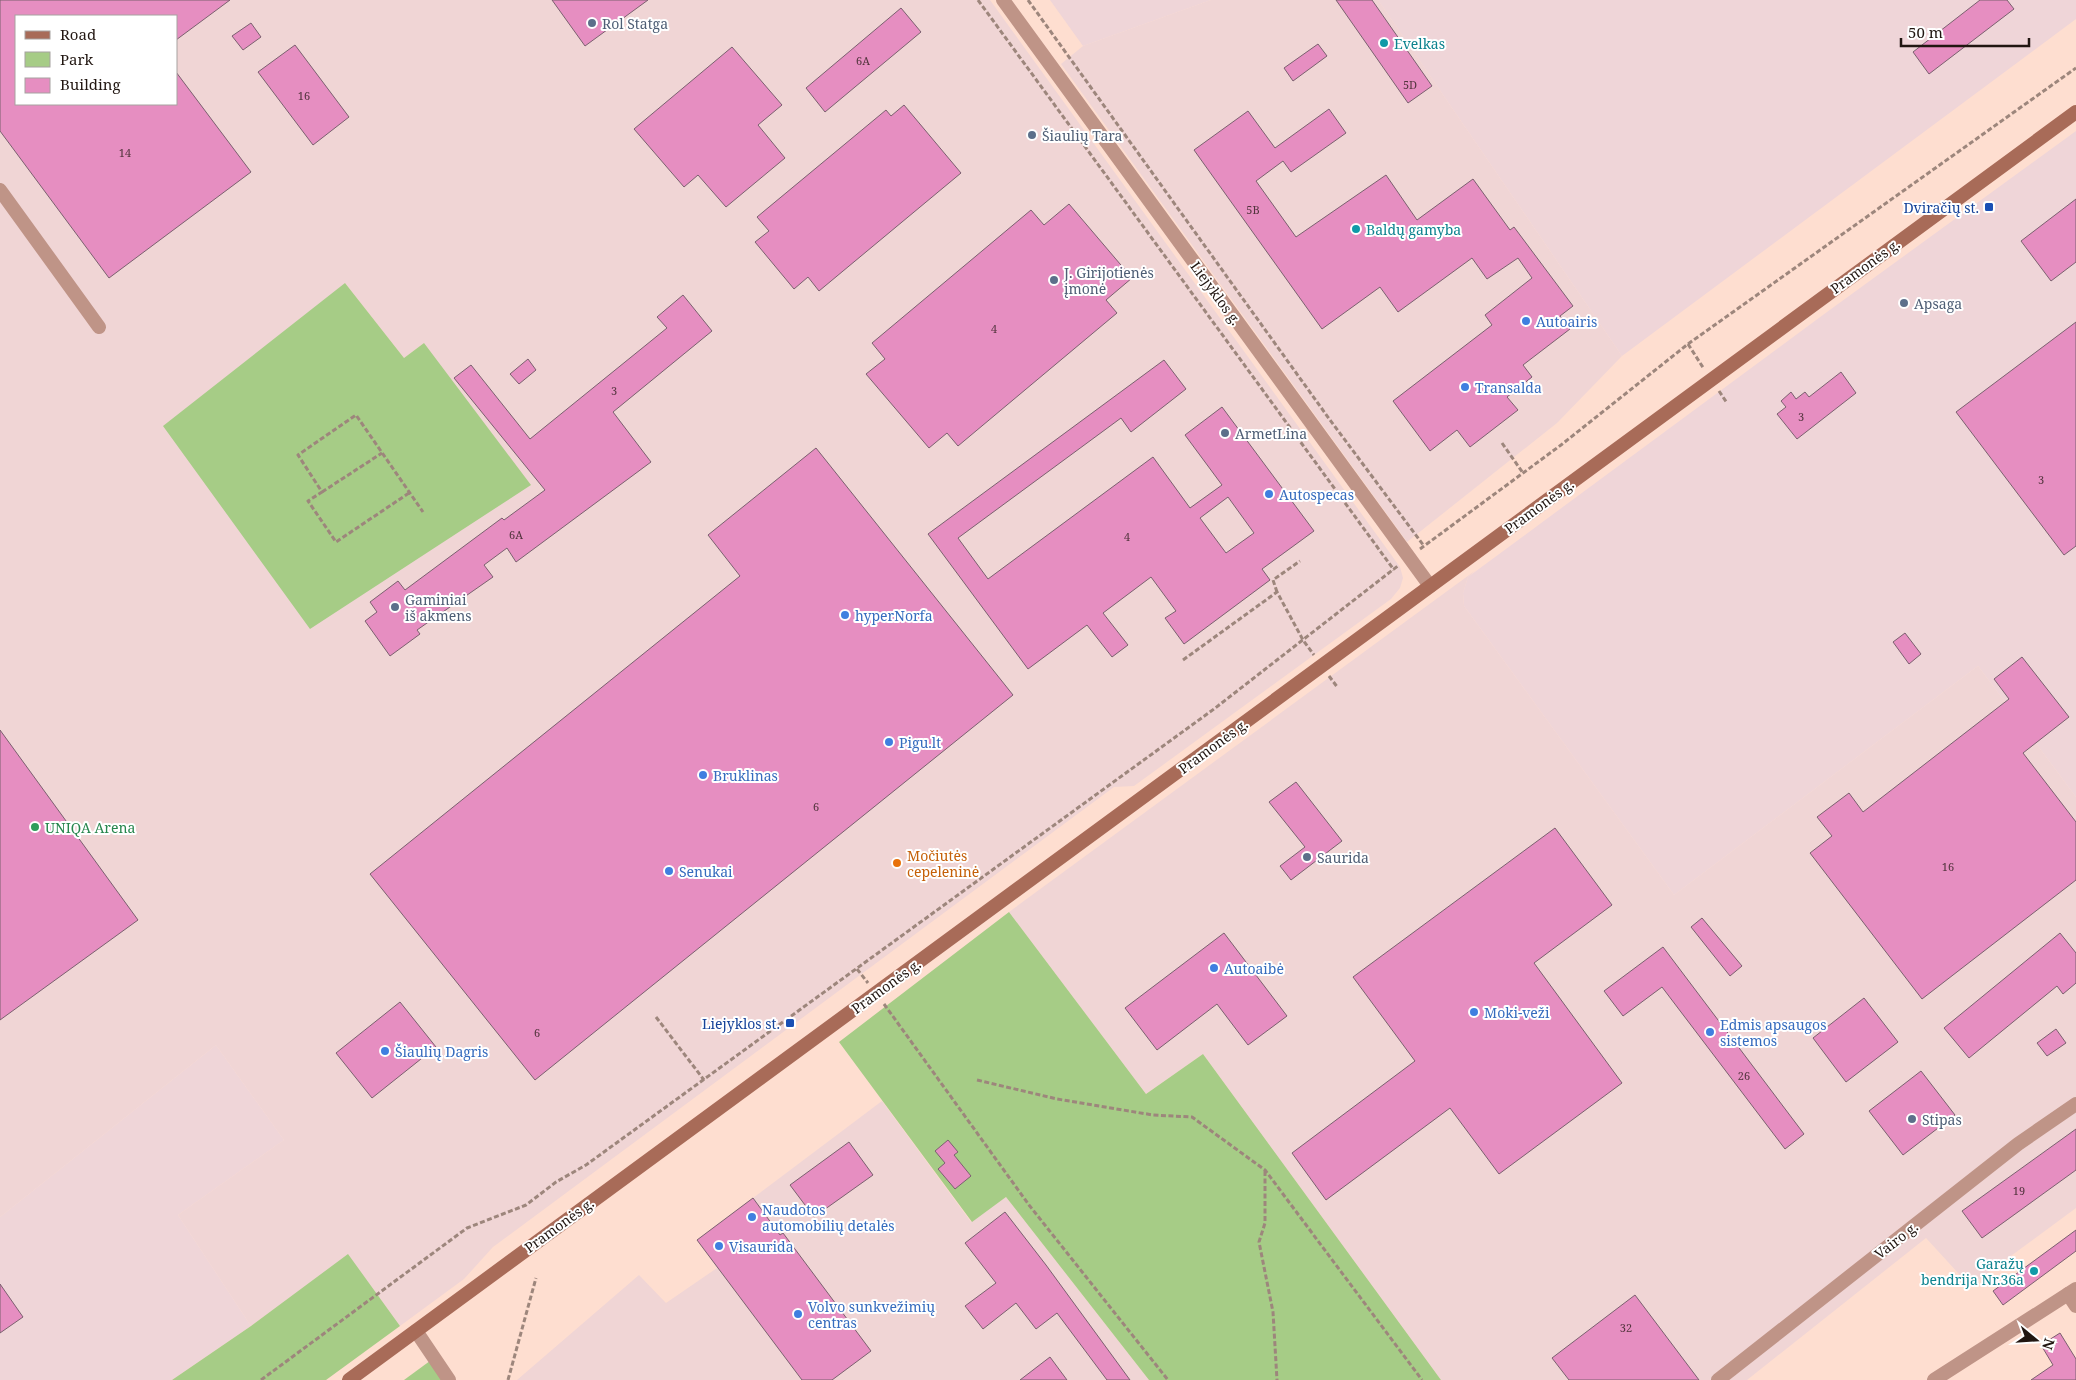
<svg xmlns="http://www.w3.org/2000/svg" width="2076" height="1380" font-family="'Noto Serif',serif">
	<style>
		.commercial { fill: #f0d5d5; fill-rule: evenodd }
		.industrial { fill: #efd5d8 }
		.green { fill: #a6cc86 }
		.building { fill: #e68ec1; stroke: #7b606f; fill-rule: evenodd }
		.lines { fill: none; stroke-linecap: round; stroke-linejoin: round }
		.path { stroke: #9d867c; stroke-width: 3; stroke-dasharray: 5 2.5; stroke-linecap: butt }
		.minor { stroke: #bf9487; stroke-width: 14 }
		.secondary { stroke: #a86b58; stroke-width: 14 }
		.service-dot { fill: #5c6f8a; stroke: #fff; stroke-width: 2 }
		.culture-dot { fill: #0f9aa8; stroke: #fff; stroke-width: 2 }
		.transit-dot { fill: #1a4fb4; stroke: #fff; stroke-width: 2 }
		.shop-dot { fill: #3f7fe0; stroke: #fff; stroke-width: 2 }
		.leisure-dot { fill: #2e9e5b; stroke: #fff; stroke-width: 2 }
		.food-dot { fill: #e8710a; stroke: #fff; stroke-width: 2 }
		.labels { text-anchor: middle; dominant-baseline: central; stroke-width: 4; stroke-linejoin: round; paint-order: stroke }
		.number-label { font-size: 11px; fill: #52343d }
		.service-label { font-size: 14px; fill: #4e5e75; stroke: #fff; text-anchor: start }
		.culture-label { font-size: 14px; fill: #0d838f; stroke: #fff; text-anchor: start }
		.transit-label { font-size: 14px; fill: #164399; stroke: #fff; text-anchor: end }
		.street-label { font-size: 14px; fill: #211611; stroke: #fff }
		.shop-label { font-size: 14px; fill: #366cbe; stroke: #fff; text-anchor: start }
		.leisure-label { font-size: 14px; fill: #27864d; stroke: #fff; text-anchor: start }
		.food-label { font-size: 14px; fill: #c56008; stroke: #fff; text-anchor: start }
	</style>
	<rect width="100%" height="100%" fill="#feded0"/>
	<g class="commercial">
		<path d="M0 0H990L1400 567 1403 578 1400 588 1391 599 1134 786 1114 787 493 1247 464 1279 400 1326 348 1255 251 1326 178 1215 284 1140 216 1045 0 1217ZM16 16H176V104H16ZM345 283 404 358 424 343 310 629Z"/>
		<path d="M1211 0H1378L1622 356 1557 423 1407 542 1061 64 1083 46Z"/>
		<path d="M1476 570 1468 577 1463 593 1464 606 1674 895 1978 666 2076 797V1208L1970 1286 1926 1238 1747 1380H1441L1203 1054 1146 1094 1009 912Z"/>
		<path d="M882 1101 971 1222 1006 1197 1149 1380H517L639 1275 666 1303 717 1268 697 1240Z"/>
	</g>
	<g class="industrial">
		<path d="M1050 0H1211L1083 46Z"/>
		<path d="M1378 0H2076V19L1622 356Z"/>
		<path d="M2076 131V797L1978 666 1674 895 1464 606 1463 593 1468 577 1827 312Z"/>
		<path d="M216 1045 284 1140 178 1215 251 1326 172 1380H0V1217Z"/>
	</g>
	<g class="green">
		<path d="M345 283 404 358 424 343 531 485 310 629 163 426Z"/>
		<path d="M1009 912 1146 1094 1203 1054 1441 1380H1149L1006 1197 972 1222 839 1042Z"/>
		<path d="M348 1254 400 1326 326 1380H172L251 1326Z"/>
		<path d="M434 1358 449 1380H404Z"/>
	</g>
	<g class="building">
		<path d="M0 0H230L176 40V16H16V104H176V72L251 172 109 278 0 131Z"/>
		<path d="M552 0H648L585 46Z"/>
		<path d="M1336 0H1372L1432 86 1408 103Z"/>
		<path d="M1980 0H2007L2014 9 1929 74 1913 52Z"/>
		<path d="M901 8 921 32 825 112 806 88Z"/>
		<path d="M251 23 261 37 243 50 232 36Z"/>
		<path d="M1318 44 1327 56 1293 81 1284 68Z"/>
		<path d="M295 45 349 117 313 145 258 72Z"/>
		<path d="M732 47 782 105 758 125 785 158 726 207 698 175 684 187 634 129Z"/>
		<path d="M904 105 961 173 819 291 808 277 794 289 755 242 769 231 757 217 886 110 891 116Z"/>
		<path d="M1329 109 1346 133 1291 172 1283 161 1256 181 1296 237 1386 175 1417 220 1473 179 1510 230 1514 227 1573 306 1560 316 1570 329 1523 365 1532 377 1507 397 1518 410 1470 447 1457 430 1430 451 1393 401 1492 325 1485 315 1532 278 1518 258 1487 279 1472 258 1398 312 1380 287 1322 329 1194 150 1248 111 1275 148Z"/>
		<path d="M2076 199V262L2051 281 2021 241Z"/>
		<path d="M1069 204 1132 278 1106 300 1117 313 958 446 947 433 929 448 866 374 885 359 872 343 1031 210 1044 225Z"/>
		<path d="M683 295 712 331 613 412 651 462 516 562 507 548 484 565 493 577 417 630 420 634 390 656 365 621 377 612 370 602 398 581 405 590 502 518 504 520 545 490 454 378 471 365 530 439 667 328 657 317Z"/>
		<path d="M2076 322V546L2064 555 1956 412Z"/>
		<path d="M528 359 536 370 519 384 510 374Z"/>
		<path d="M1164 360 1186 389 1131 432 1121 418 958 538 988 579 1153 457 1190 508 1222 485 1185 435 1222 407 1314 531 1262 569 1270 580 1184 644 1165 618 1176 611 1151 577 1103 613 1128 645 1112 657 1087 625 1028 669 928 534ZM1228 497 1254 533 1226 553 1200 518Z"/>
		<path d="M1841 372 1856 393 1797 439 1777 414 1786 407 1781 401 1791 392 1796 399 1805 392 1809 397Z"/>
		<path d="M816 448 1013 695 535 1080 370 874 740 576 708 535Z"/>
		<path d="M1905 633 1921 654 1909 664 1893 642Z"/>
		<path d="M2022 657 2069 717 2023 753 2076 822V880L1922 999 1810 853 1832 836 1817 817 1849 793 1863 812 2009 699 1994 679Z"/>
		<path d="M0 730 138 920 0 1020Z"/>
		<path d="M1296 782 1342 841 1291 880 1280 866 1305 847 1269 802Z"/>
		<path d="M1555 828 1612 905 1534 963 1622 1083 1499 1174 1450 1108 1326 1200 1292 1153 1415 1061 1353 977Z"/>
		<path d="M1702 918 1742 966 1730 976 1691 927Z"/>
		<path d="M1224 933 1287 1016 1248 1045 1217 1004 1157 1050 1125 1008Z"/>
		<path d="M2060 933 2076 953V983L2063 994 2057 986 1969 1058 1944 1028Z"/>
		<path d="M1663 947 1804 1134 1785 1149 1662 987 1623 1016 1604 991Z"/>
		<path d="M1864 998 1898 1042 1846 1082 1813 1038Z"/>
		<path d="M400 1002 436 1047 372 1098 336 1053Z"/>
		<path d="M2056 1029 2066 1043 2047 1056 2037 1043Z"/>
		<path d="M1921 1071 1955 1115 1903 1155 1869 1111Z"/>
		<path d="M2076 1129V1170L1982 1238 1962 1211Z"/>
		<path d="M948 1140 958 1152 954 1155 971 1176 955 1189 938 1169 945 1163 935 1151Z"/>
		<path d="M849 1142 873 1175 814 1217 790 1185Z"/>
		<path d="M753 1198 780 1235 783 1233 871 1351 832 1380H802L697 1240Z"/>
		<path d="M1005 1212 1046 1265 1130 1380H1107L1057 1313 1036 1329 1016 1303 983 1329 965 1306 996 1283 965 1243Z"/>
		<path d="M2076 1230V1251L2003 1305 1993 1291Z"/>
		<path d="M0 1284 23 1317 0 1333Z"/>
		<path d="M1635 1295 1699 1380H1569L1552 1358Z"/>
		<path d="M2060 1333 2076 1359V1380H2031L2053 1365 2041 1345Z"/>
		<path d="M1050 1357 1067 1380H1020Z"/>
	</g>
	<g class="lines">
		<g class="path">
			<path d="M978 0 1394 570"/>
			<path d="M1028 0 1330 420 1424 546"/>
			<path d="M1688 344 1704 369"/>
			<path d="M1719 391 1727 403"/>
			<path d="M1502 443 1523 473"/>
			<path d="M322 492 382 453"/>
			<path d="M409 493 336 542 308 501 322 492 298 455 356 415 423 512"/>
			<path d="M1420 549 1561 445 1688 344 2076 68"/>
			<path d="M1277 592 1273 580 1300 561"/>
			<path d="M1183 660 1277 592 1303 640 1314 655"/>
			<path d="M1329 676 1338 688"/>
			<path d="M857 969 868 983"/>
			<path d="M884 1004 1029 1205 1168 1380"/>
			<path d="M656 1017 704 1080"/>
			<path d="M977 1080 1057 1099 1153 1115 1192 1117 1265 1170 1422 1380"/>
			<path d="M1265 1171V1223L1259 1242 1273 1312 1277 1380"/>
			<path d="M261 1380 467 1228 526 1205 556 1182 586 1165 1214 709 1399 565"/>
			<path d="M508 1380 536 1278"/>
		</g>
		<g class="minor">
			<path d="M1003 0 1430 586"/>
			<path d="M0 190 99 327"/>
			<path d="M2068 1294 2076 1306"/>
			<path d="M416 1331 449 1380"/>
			<path d="M1718 1380 2018 1144 2076 1104"/>
			<path d="M1934 1380 2076 1289"/>
		</g>
		<path class="secondary" d="M349 1380 2076 112"/>
	</g>
	<g class="service-dot">
		<circle cx="592" cy="23" r="5"/>
		<circle cx="1032" cy="135" r="5"/>
		<circle cx="1054" cy="280" r="5"/>
		<circle cx="1904" cy="303" r="5"/>
		<circle cx="1225" cy="433" r="5"/>
		<circle cx="395" cy="607" r="5"/>
		<circle cx="1307" cy="857" r="5"/>
		<circle cx="1912" cy="1119" r="5"/>
	</g>
	<g class="culture-dot">
		<circle cx="1384" cy="43" r="5"/>
		<circle cx="1356" cy="229" r="5"/>
		<circle cx="2034" cy="1271" r="5"/>
	</g>
	<g class="transit-dot">
		<rect x="1984" y="202" width="10" height="10" rx="2.5"/>
		<rect x="785" y="1018" width="10" height="10" rx="2.5"/>
	</g>
	<g class="shop-dot">
		<circle cx="1526" cy="321" r="5"/>
		<circle cx="1465" cy="387" r="5"/>
		<circle cx="1269" cy="494" r="5"/>
		<circle cx="845" cy="615" r="5"/>
		<circle cx="889" cy="742" r="5"/>
		<circle cx="703" cy="775" r="5"/>
		<circle cx="669" cy="871" r="5"/>
		<circle cx="1214" cy="968" r="5"/>
		<circle cx="1474" cy="1012" r="5"/>
		<circle cx="1710" cy="1032" r="5"/>
		<circle cx="385" cy="1051" r="5"/>
		<circle cx="752" cy="1217" r="5"/>
		<circle cx="719" cy="1246" r="5"/>
		<circle cx="798" cy="1314" r="5"/>
	</g>
	<circle class="leisure-dot" cx="35" cy="827" r="5"/>
	<circle class="food-dot" cx="897" cy="863" r="5"/>
	<g class="labels">
		<g class="number-label">
			<text x="863" y="60">6A</text>
			<text x="1410" y="84">5D</text>
			<text x="304" y="95">16</text>
			<text x="125" y="152">14</text>
			<text x="1253" y="209">5B</text>
			<text x="994" y="328">4</text>
			<text x="614" y="390">3</text>
			<text x="1801" y="416">3</text>
			<text x="2041" y="479">3</text>
			<text x="516" y="534">6A</text>
			<text x="1127" y="536">4</text>
			<text x="816" y="806">6</text>
			<text x="1948" y="866">16</text>
			<text x="537" y="1032">6</text>
			<text x="1744" y="1075">26</text>
			<text x="2019" y="1190">19</text>
			<text x="1626" y="1327">32</text>
		</g>
		<g class="service-label">
			<text x="602" y="23">Rol Statga</text>
			<text x="1042" y="135">Šiaulių Tara</text>
			<text x="1064" y="272">J. Girijotienės<tspan x="1064" dy="16">įmonė</tspan></text>
			<text x="1914" y="303">Apsaga</text>
			<text x="1235" y="433">ArmetLina</text>
			<text x="405" y="599">Gaminiai<tspan x="405" dy="16">iš akmens</tspan></text>
			<text x="1317" y="857">Saurida</text>
			<text x="1922" y="1119">Stipas</text>
		</g>
		<g class="culture-label">
			<text x="1394" y="43">Evelkas</text>
			<text x="1366" y="229">Baldų gamyba</text>
			<text x="2024" y="1263" text-anchor="end">Garažų<tspan x="2024" dy="16">bendrija Nr.36a</tspan></text>
		</g>
		<g class="transit-label">
			<text x="1979" y="207">Dviračių st.</text>
			<text x="780" y="1023">Liejyklos st.</text>
		</g>
		<g class="street-label">
			<text transform="translate(1865 266) rotate(-36)">Pramonės g.</text>
			<text transform="translate(1216 293) rotate(54)">Liejyklos g.</text>
			<text transform="translate(1539 506) rotate(-36)">Pramonės g.</text>
			<text transform="translate(1213 746) rotate(-36)">Pramonės g.</text>
			<text transform="translate(886 986) rotate(-36)">Pramonės g.</text>
			<text transform="translate(559 1225) rotate(-36)">Pramonės g.</text>
			<text transform="translate(1896 1240) rotate(-38)">Vairo g.</text>
		</g>
		<g class="shop-label">
			<text x="1536" y="321">Autoairis</text>
			<text x="1475" y="387">Transalda</text>
			<text x="1279" y="494">Autospecas</text>
			<text x="855" y="615">hyperNorfa</text>
			<text x="899" y="742">Pigu.lt</text>
			<text x="713" y="775">Bruklinas</text>
			<text x="679" y="871">Senukai</text>
			<text x="1224" y="968">Autoaibė</text>
			<text x="1484" y="1012">Moki-veži</text>
			<text x="1720" y="1024">Edmis apsaugos<tspan x="1720" dy="16">sistemos</tspan></text>
			<text x="395" y="1051">Šiaulių Dagris</text>
			<text x="762" y="1209">Naudotos<tspan x="762" dy="16">automobilių detalės</tspan></text>
			<text x="729" y="1246">Visaurida</text>
			<text x="808" y="1306">Volvo sunkvežimių<tspan x="808" dy="16">centras</tspan></text>
		</g>
		<g class="leisure-label">
			<text x="45" y="827">UNIQA Arena</text>
		</g>
		<g class="food-label">
			<text x="907" y="855">Močiutės<tspan x="907" dy="16">cepeleninė</tspan></text>
		</g>
	</g>
	<rect x="15" y="15" width="162" height="90" fill="#ffffff" stroke="#a6a2a0"/>
	<rect x="25" y="31" width="25" height="8" fill="#a86b58" stroke="#a6a2a0"/>
	<text x="60" y="40" font-size="15" fill="#211611">Road</text>
	<rect x="25" y="52" width="25" height="15" fill="#a6cc86" stroke="#a6a2a0"/>
	<text x="60" y="65" font-size="15" fill="#211611">Park</text>
	<rect x="25" y="78" width="25" height="15" fill="#e68ec1" stroke="#a6a2a0"/>
	<text x="60" y="90" font-size="15" fill="#211611">Building</text>
	<g transform="translate(2036 1340) rotate(108)" stroke="#ffffff" stroke-width="4" paint-order="stroke">
	<path d="M0-4L9 19L0 12L-9 19Z" fill="#211611"/>
	<text y="-8" font-size="14" font-weight="bold" text-anchor="middle" fill="#211611">N</text>
	</g>
	<path d="M1901 38v8h128v-8" fill="none" stroke="#211611" stroke-width="2.5"/>
	<text x="1908" y="38" font-size="15" fill="#211611" stroke="#ffffff" stroke-width="4" paint-order="stroke">50 m</text>
</svg>
